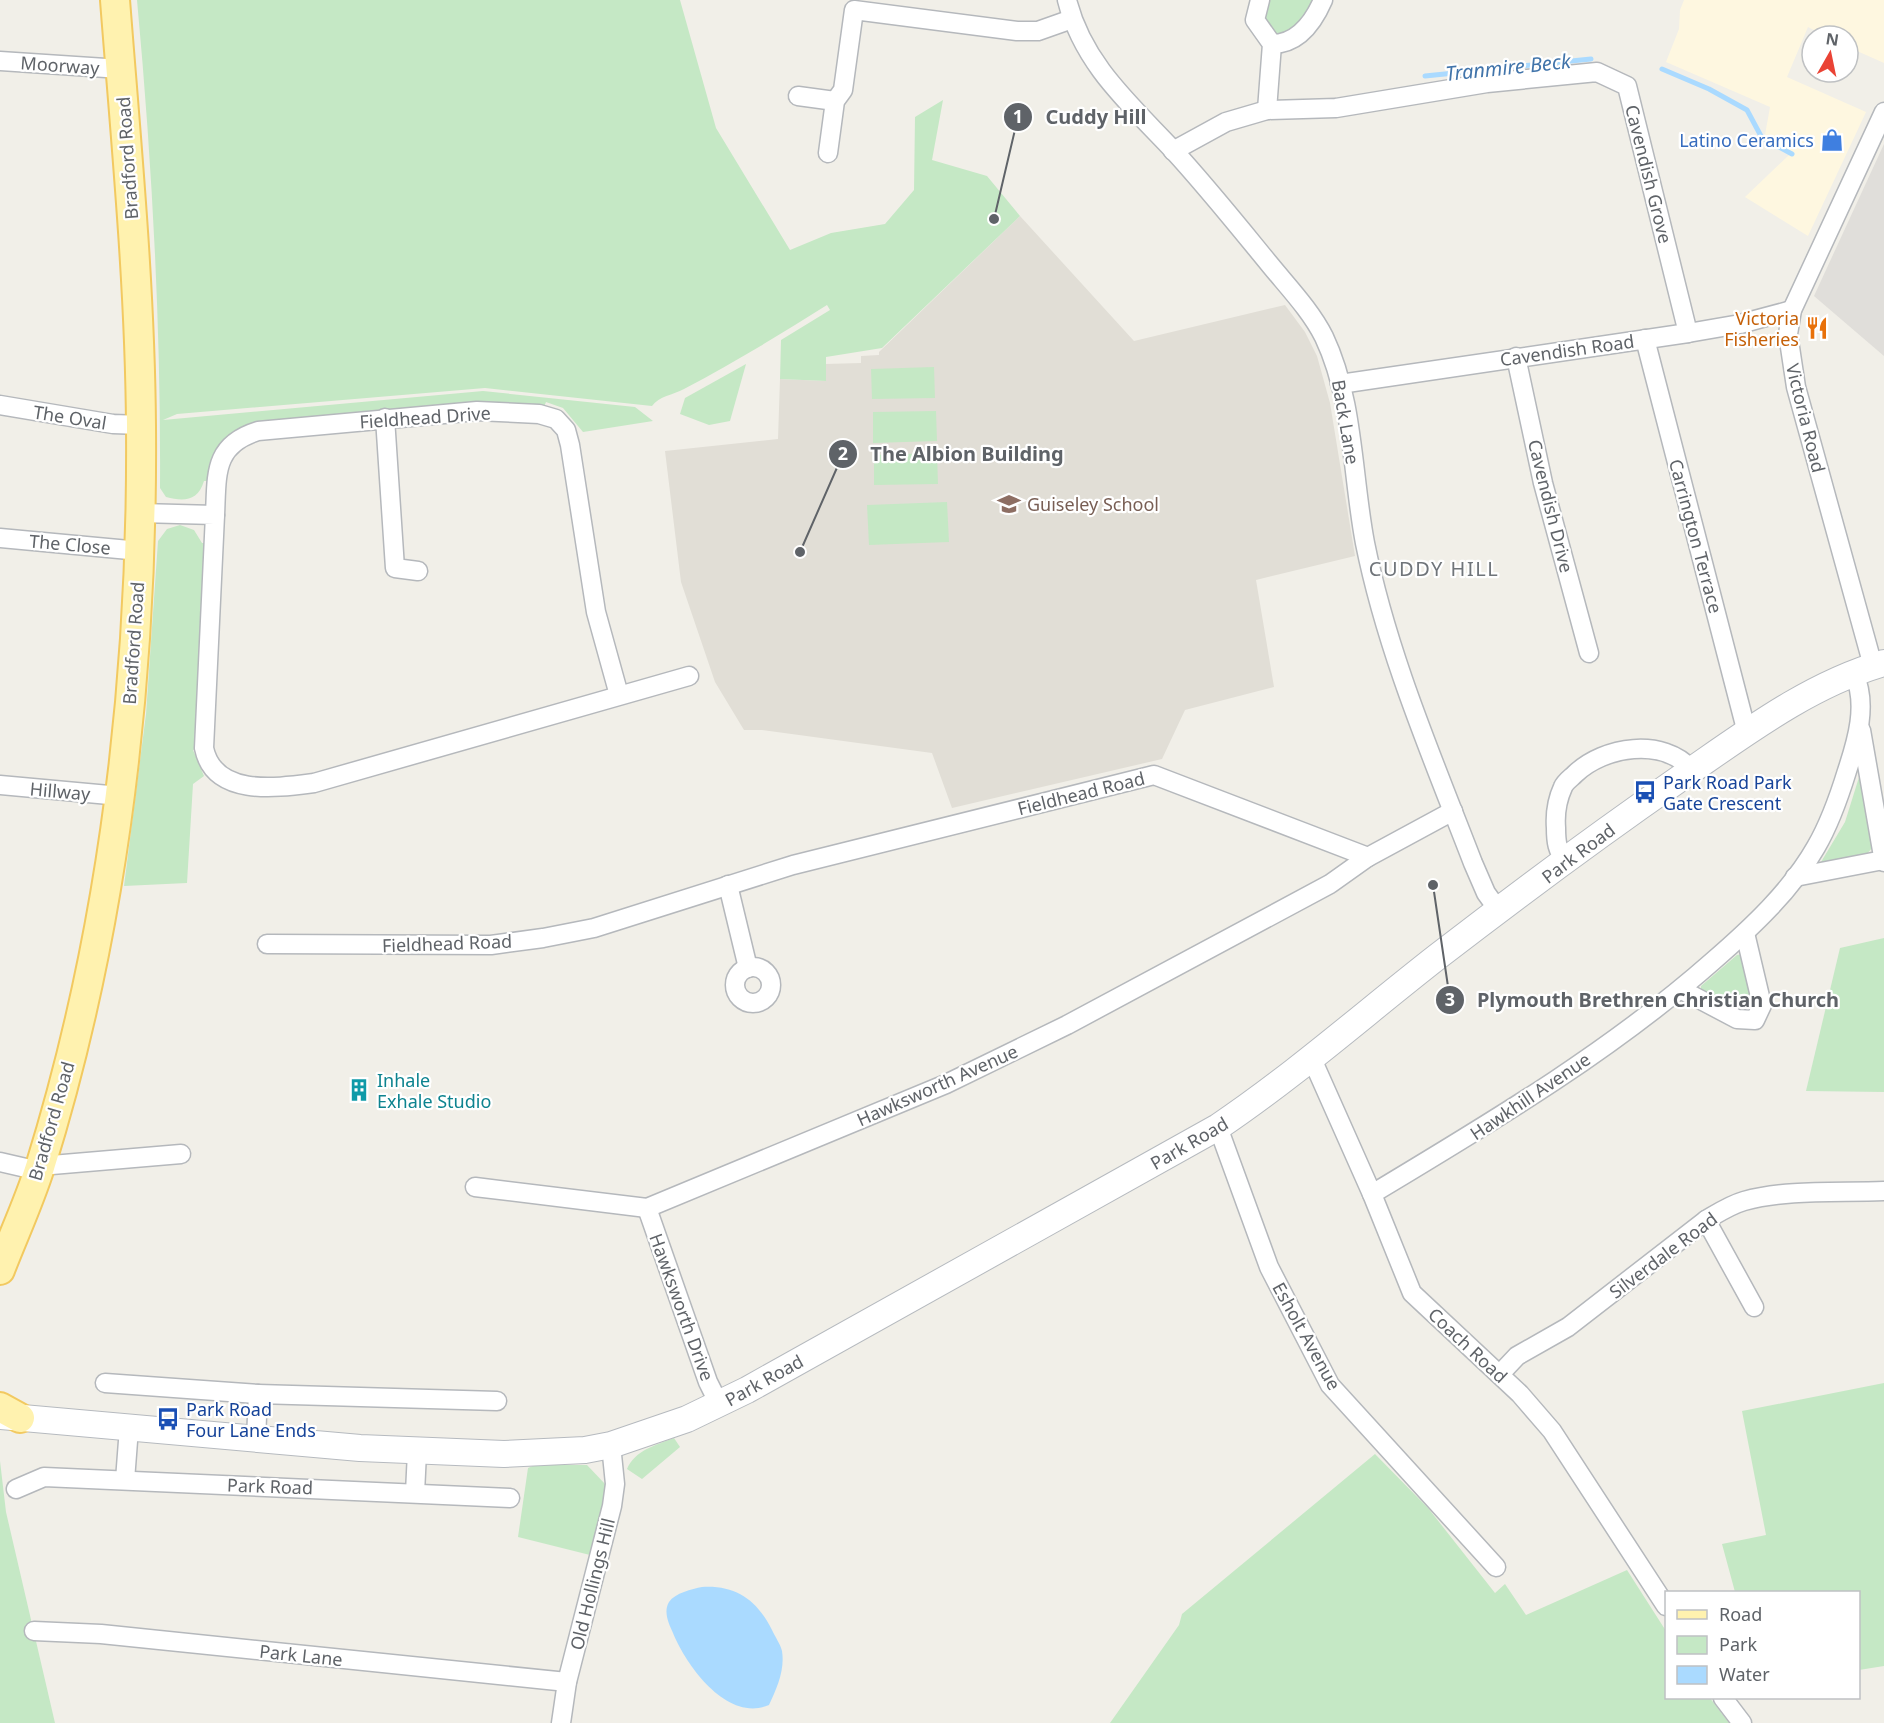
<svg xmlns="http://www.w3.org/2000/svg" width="1884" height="1723" font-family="'Noto Sans',sans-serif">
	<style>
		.commercial { fill: #fef7e0 }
		.industrial { fill: #e0deda }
		.education { fill: #e1ded6 }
		.green { fill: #c5e8c5 }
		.water { fill: #aadaff }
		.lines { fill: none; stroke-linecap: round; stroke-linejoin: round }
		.stream { stroke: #aadaff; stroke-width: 5 }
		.minor-casing { stroke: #b5b8bc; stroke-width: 21 }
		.secondary-casing { stroke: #b6babf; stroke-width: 28 }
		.primary-casing { stroke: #f2c960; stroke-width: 32 }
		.minor { stroke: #fff; stroke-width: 18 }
		.secondary { stroke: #fff; stroke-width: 26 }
		.primary { stroke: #fff2af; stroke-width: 28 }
		.labels { text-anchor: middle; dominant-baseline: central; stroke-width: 4.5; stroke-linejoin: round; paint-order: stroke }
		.street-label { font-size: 18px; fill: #5f6368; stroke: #fff }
		.shop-label { font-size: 18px; fill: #366cbe; stroke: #fff; text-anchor: end }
		.food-label { font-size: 18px; fill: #c56008; stroke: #fff; text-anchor: end }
		.education-label { font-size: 18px; fill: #785e54; stroke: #fff; text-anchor: start }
		.transit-label { font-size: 18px; fill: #164399; stroke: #fff; text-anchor: start }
		.culture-label { font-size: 18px; fill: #0d838f; stroke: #fff; text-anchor: start }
		.water-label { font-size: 20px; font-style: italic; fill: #4174aa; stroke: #fff }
		.neighbourhood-label { font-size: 20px; letter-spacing: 1.5px; fill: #70757a; stroke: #fff }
		.leader { fill: none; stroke: #5f6368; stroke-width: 2 }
		.callout-dot { fill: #5f6368; stroke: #fff; stroke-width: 2 }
		.mark-label { font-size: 18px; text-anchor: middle; font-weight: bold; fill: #fff }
		.callout-label { font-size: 20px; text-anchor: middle; font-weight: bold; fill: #5f6368; stroke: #fff; stroke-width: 4.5; stroke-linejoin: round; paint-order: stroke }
	</style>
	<rect width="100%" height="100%" fill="#f1efe8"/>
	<path class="commercial" d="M1684 0H1884V63L1848 47V36H1825L1808 27 1787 77 1866 112 1808 236 1745 197 1789 155 1774 145 1760 140 1765 135 1770 107 1666 62 1679 29 1680 10Z"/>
	<path class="industrial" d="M1884 144V356L1814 296Z"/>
	<path class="education" d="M1020 216 1134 341 1285 305 1305 332 1317 356 1330 403 1355 556 1256 580 1274 687 1185 710 1162 759 952 808 932 753 762 730H744L715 682 681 582 665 451 778 439 780 379 825 381V364L861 363V356L879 355V352Z"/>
	<g class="green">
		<path d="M137 0H680L716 128 790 250 831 233 885 224 914 190 915 117 943 100 932 160 987 176 1020 216 882 348 826 357V381L780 379 781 340 830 310 827 305C780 335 733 363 684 389 673 395 659 396 652 406L485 388 177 414 163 420 483 391 635 407 653 421 583 432 563 408 546 402 544 407 480 404 258 421C225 432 211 445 208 481H204C198 501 184 502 166 497L160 488C161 326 152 162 137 0Z"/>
		<path d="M1270 0H1314L1297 29 1273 37C1264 22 1263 16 1270 0Z"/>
		<path d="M746 364 730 421 709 425 680 414 685 398Z"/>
		<path d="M934 367 935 398 872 399 871 369Z"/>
		<path d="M936 411 937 441 873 443V412Z"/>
		<path d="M937 453 938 484 874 485V455Z"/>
		<path d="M947 502 949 542 869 545 867 505Z"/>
		<path d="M180 525 194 530 202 543H207L198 748 193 750 204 776 193 784 187 883 124 886 146 714 158 541 167 529Z"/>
		<path d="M1860 774 1873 847 1865 856 1824 864 1821 862 1845 822Z"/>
		<path d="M1884 938V1092L1806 1091 1840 948Z"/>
		<path d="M1742 954 1753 1006 1750 1010 1742 1012 1701 990V986L1737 955Z"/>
		<path d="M1884 1383V1666L1859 1670 1858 1592H1735L1722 1544 1766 1535 1742 1411Z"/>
		<path d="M674 1438 680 1447 642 1479 627 1469C635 1450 656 1445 674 1438Z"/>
		<path d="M1375 1454 1428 1508 1495 1593 1505 1584 1526 1615 1627 1570 1666 1631V1698H1710L1729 1723H1110L1179 1625 1182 1614Z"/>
		<path d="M0 1461 6 1512 55 1723H0Z"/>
		<path d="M535 1465H587L605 1484 603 1507 590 1555 518 1537 528 1468Z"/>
	</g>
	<path class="water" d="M702 1587C736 1585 757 1600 772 1630 775 1637 780 1643 782 1651 785 1670 777 1688 769 1705 727 1723 686 1665 673 1633 669 1624 663 1612 669 1602 675 1593 692 1589 702 1587Z"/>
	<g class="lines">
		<g class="stream">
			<path d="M1662 69 1709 89 1747 110 1762 138 1792 154"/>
			<path d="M1425 76 1591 59"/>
		</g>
		<g class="minor-casing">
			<g id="minor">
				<path d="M1067 0C1083 64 1130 104 1173 150 1207 187 1239 227 1271 266 1289 288 1311 311 1324 337 1354 400 1352 475 1365 543 1387 653 1433 759 1473 863L1486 893 1499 911"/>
				<path d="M1260 0 1255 20 1272 44 1267 110"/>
				<path d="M1272 44C1298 44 1313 23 1323 0"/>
				<path d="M0 61 121 69"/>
				<path d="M798 96 835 101"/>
				<path d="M1173 151 1226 122 1267 110 1336 108 1487 83 1597 72 1627 86 1688 333"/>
				<path d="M828 153 835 101 843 90 854 10 1017 31H1038L1072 19"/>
				<path d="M1645 339 1747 733"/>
				<path d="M1516 357 1543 483 1589 653"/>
				<path d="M1340 384 1688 333 1740 324 1792 310"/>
				<path d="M0 405 113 424 141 425"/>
				<path d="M385 418 395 568 418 571"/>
				<path d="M140 513 215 515 204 748C214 797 276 788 314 783L689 676"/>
				<path d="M215 515C217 474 213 445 258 431L477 411 539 414 556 419 566 430 570 445 596 612 619 695"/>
				<path d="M0 538 140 551"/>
				<path d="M1873 666 1796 387 1788 334 1792 310 1884 112"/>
				<path d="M1861 730 1884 862"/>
				<path d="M0 785 120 796"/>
				<path d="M1566 862C1557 850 1556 842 1556 828 1555 815 1557 800 1563 787 1565 782 1571 778 1575 774 1604 746 1663 737 1692 770"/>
				<path d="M1795 877 1883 860"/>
				<path d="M728 885 748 968"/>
				<path d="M267 944 491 945 543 938 594 928 793 865 1154 775 1368 857 1453 811"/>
				<circle cx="753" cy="985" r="18"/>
				<path d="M1682 990 1737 1019 1755 1020 1762 1005 1745 933"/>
				<path d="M1312 1059 1372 1194 1412 1293 1520 1394 1552 1431 1666 1606"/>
				<path d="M1218 1127 1269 1267 1330 1385 1496 1567"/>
				<path d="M0 1162 39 1171"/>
				<path d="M40 1166 181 1154"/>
				<path d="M475 1187 647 1208 946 1084 1067 1025 1330 884 1368 857"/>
				<path d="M1372 1194C1490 1123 1610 1052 1713 961 1751 928 1791 891 1816 847 1830 823 1839 797 1847 771 1857 741 1868 704 1854 674"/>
				<path d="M647 1208 708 1382 719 1404"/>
				<path d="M1706 1220 1754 1307"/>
				<path d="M1500 1374 1517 1356 1568 1327 1706 1220C1718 1213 1730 1205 1744 1201 1787 1189 1839 1193 1884 1191"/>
				<path d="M105 1383 258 1394"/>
				<path d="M256 1439 258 1394 497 1401"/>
				<path d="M125 1480 129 1428"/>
				<path d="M16 1489 44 1477 510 1498"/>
				<path d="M415 1493 417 1452"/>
				<path d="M34 1631 101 1634 567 1682"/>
				<path d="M1723 1698 1742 1723"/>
				<path d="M561 1723 567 1682 612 1506 615 1484 611 1445"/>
			</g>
		</g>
		<g class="secondary-casing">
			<path id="secondary" d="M0 1416 360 1448 504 1454 585 1450 611 1445 687 1419 747 1390 1218 1127C1295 1075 1364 1014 1437 957 1516 896 1597 836 1679 779 1743 735 1808 685 1884 663"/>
		</g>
		<g class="primary-casing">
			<g id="primary">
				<path d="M0 1270C13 1236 29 1202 40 1167 114 929 143 675 141 426 140 284 126 142 115 0"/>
				<path d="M0 1407 20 1418"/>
			</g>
		</g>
		<use href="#minor" class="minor"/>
		<use href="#secondary" class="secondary"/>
		<use href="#primary" class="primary"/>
	</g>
	<defs>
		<g id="shop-bare" transform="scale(1.8)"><path d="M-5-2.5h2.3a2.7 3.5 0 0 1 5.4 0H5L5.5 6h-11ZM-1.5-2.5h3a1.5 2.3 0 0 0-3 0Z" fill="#3f7fe0" stroke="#fff" stroke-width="2.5" paint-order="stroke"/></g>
		<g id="restaurant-bare" transform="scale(1.8)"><path d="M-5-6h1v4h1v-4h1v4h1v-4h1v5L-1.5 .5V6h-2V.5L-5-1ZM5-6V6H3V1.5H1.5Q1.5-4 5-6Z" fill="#e8710a" stroke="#fff" stroke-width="2.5" paint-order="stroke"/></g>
		<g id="school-bare" transform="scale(1.8)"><path d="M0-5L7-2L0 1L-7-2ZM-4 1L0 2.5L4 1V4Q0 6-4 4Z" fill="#8d6e63" stroke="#fff" stroke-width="2.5" paint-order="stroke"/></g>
		<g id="bus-bare" transform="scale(1.8)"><path d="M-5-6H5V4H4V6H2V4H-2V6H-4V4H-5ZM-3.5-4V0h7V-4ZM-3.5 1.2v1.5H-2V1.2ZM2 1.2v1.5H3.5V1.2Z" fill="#1a4fb4" stroke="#fff" stroke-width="2.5" paint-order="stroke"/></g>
		<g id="building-bare" transform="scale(1.8)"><path d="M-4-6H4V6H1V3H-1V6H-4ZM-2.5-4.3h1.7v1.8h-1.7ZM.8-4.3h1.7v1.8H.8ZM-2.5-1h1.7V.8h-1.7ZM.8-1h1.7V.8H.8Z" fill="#0f9aa8" stroke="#fff" stroke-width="2.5" paint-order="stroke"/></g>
	</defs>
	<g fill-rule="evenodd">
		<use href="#shop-bare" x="1832" y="140"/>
		<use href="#restaurant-bare" x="1817" y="328"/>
		<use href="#school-bare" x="1009" y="504"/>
		<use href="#bus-bare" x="1645" y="792"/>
		<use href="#building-bare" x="359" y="1090"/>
		<use href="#bus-bare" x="168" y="1419"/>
	</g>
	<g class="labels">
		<g class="street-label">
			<text transform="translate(60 65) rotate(4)">Moorway</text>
			<text transform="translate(127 158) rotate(-94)">Bradford Road</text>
			<text transform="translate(1649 174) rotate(76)">Cavendish Grove</text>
			<text transform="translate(1567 350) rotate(-8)">Cavendish Road</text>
			<text transform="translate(70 417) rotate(9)">The Oval</text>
			<text transform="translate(425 417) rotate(-4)">Fieldhead Drive</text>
			<text transform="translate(1806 418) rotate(76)">Victoria Road</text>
			<text transform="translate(1346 422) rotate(80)">Back Lane</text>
			<text transform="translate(1551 506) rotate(76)">Cavendish Drive</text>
			<text transform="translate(1696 536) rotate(75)">Carrington Terrace</text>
			<text transform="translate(70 544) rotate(5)">The Close</text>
			<text transform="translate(133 643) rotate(-86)">Bradford Road</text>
			<text transform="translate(60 791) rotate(5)">Hillway</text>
			<text transform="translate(1081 793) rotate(-14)">Fieldhead Road</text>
			<text transform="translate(1578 853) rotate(-37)">Park Road</text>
			<text transform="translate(447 943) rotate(-2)">Fieldhead Road</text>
			<text transform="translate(937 1085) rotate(-24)">Hawksworth Avenue</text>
			<text transform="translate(1530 1096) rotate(-34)">Hawkhill Avenue</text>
			<text transform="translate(51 1121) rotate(-74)">Bradford Road</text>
			<text transform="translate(1189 1143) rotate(-30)">Park Road</text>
			<text transform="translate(1663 1255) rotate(-37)">Silverdale Road</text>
			<text transform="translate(682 1307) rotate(70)">Hawksworth Drive</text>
			<text transform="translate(1307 1336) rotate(61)">Esholt Avenue</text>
			<text transform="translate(1468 1345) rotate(43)">Coach Road</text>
			<text transform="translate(764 1380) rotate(-29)">Park Road</text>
			<text transform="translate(270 1486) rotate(2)">Park Road</text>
			<text transform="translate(592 1584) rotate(-76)">Old Hollings Hill</text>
			<text transform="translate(301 1655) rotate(6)">Park Lane</text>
		</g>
		<g class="shop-label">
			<text x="1814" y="140">Latino Ceramics</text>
		</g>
		<g class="food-label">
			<text x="1799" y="318">Victoria<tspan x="1799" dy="21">Fisheries</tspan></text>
		</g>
		<g class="education-label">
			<text x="1027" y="504">Guiseley School</text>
		</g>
		<g class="transit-label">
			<text x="1663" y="782">Park Road Park<tspan x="1663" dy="21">Gate Crescent</tspan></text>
			<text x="186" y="1409">Park Road<tspan x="186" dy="21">Four Lane Ends</tspan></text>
		</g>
		<g class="culture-label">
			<text x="377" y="1080">Inhale<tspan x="377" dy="21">Exhale Studio</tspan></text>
		</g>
		<g class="water-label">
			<text transform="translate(1508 67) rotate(-6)">Tranmire Beck</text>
		</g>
		<g class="neighbourhood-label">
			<text x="1434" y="568">CUDDY HILL</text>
		</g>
	</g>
	<path class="leader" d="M994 219L1018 117M800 552L843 454M1433 885L1450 1000"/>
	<g class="callout-dot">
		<circle cx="994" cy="219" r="6"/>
		<circle cx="800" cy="552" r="6"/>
		<circle cx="1433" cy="885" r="6"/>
		<circle cx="1018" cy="117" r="15"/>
		<circle cx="843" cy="454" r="15"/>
		<circle cx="1450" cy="1000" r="15"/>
	</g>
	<g class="mark-label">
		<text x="1018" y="123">1</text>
		<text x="843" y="460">2</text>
		<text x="1450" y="1006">3</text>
	</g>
	<g class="callout-label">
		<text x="1096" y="124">Cuddy Hill</text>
		<text x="967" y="461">The Albion Building</text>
		<text x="1658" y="1007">Plymouth Brethren Christian Church</text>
	</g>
	<rect x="1665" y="1591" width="195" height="108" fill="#ffffff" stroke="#bfc1c3" stroke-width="1.5"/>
	<rect x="1677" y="1610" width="30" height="9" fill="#fff2af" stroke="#bfc1c3" stroke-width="1.5"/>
	<text x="1719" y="1621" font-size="18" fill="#5f6368">Road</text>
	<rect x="1677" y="1636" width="30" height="18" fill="#c5e8c5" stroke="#bfc1c3" stroke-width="1.5"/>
	<text x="1719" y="1651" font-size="18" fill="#5f6368">Park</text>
	<rect x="1677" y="1666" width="30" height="18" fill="#aadaff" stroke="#bfc1c3" stroke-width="1.5"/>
	<text x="1719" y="1681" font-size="18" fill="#5f6368">Water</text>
	<g transform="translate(1830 54) rotate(9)"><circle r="28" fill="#ffffff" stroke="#bfc1c3" stroke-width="1.5"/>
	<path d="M0-4.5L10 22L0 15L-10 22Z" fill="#ea4335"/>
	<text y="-9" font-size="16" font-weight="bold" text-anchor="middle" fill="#5f6368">N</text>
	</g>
</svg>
